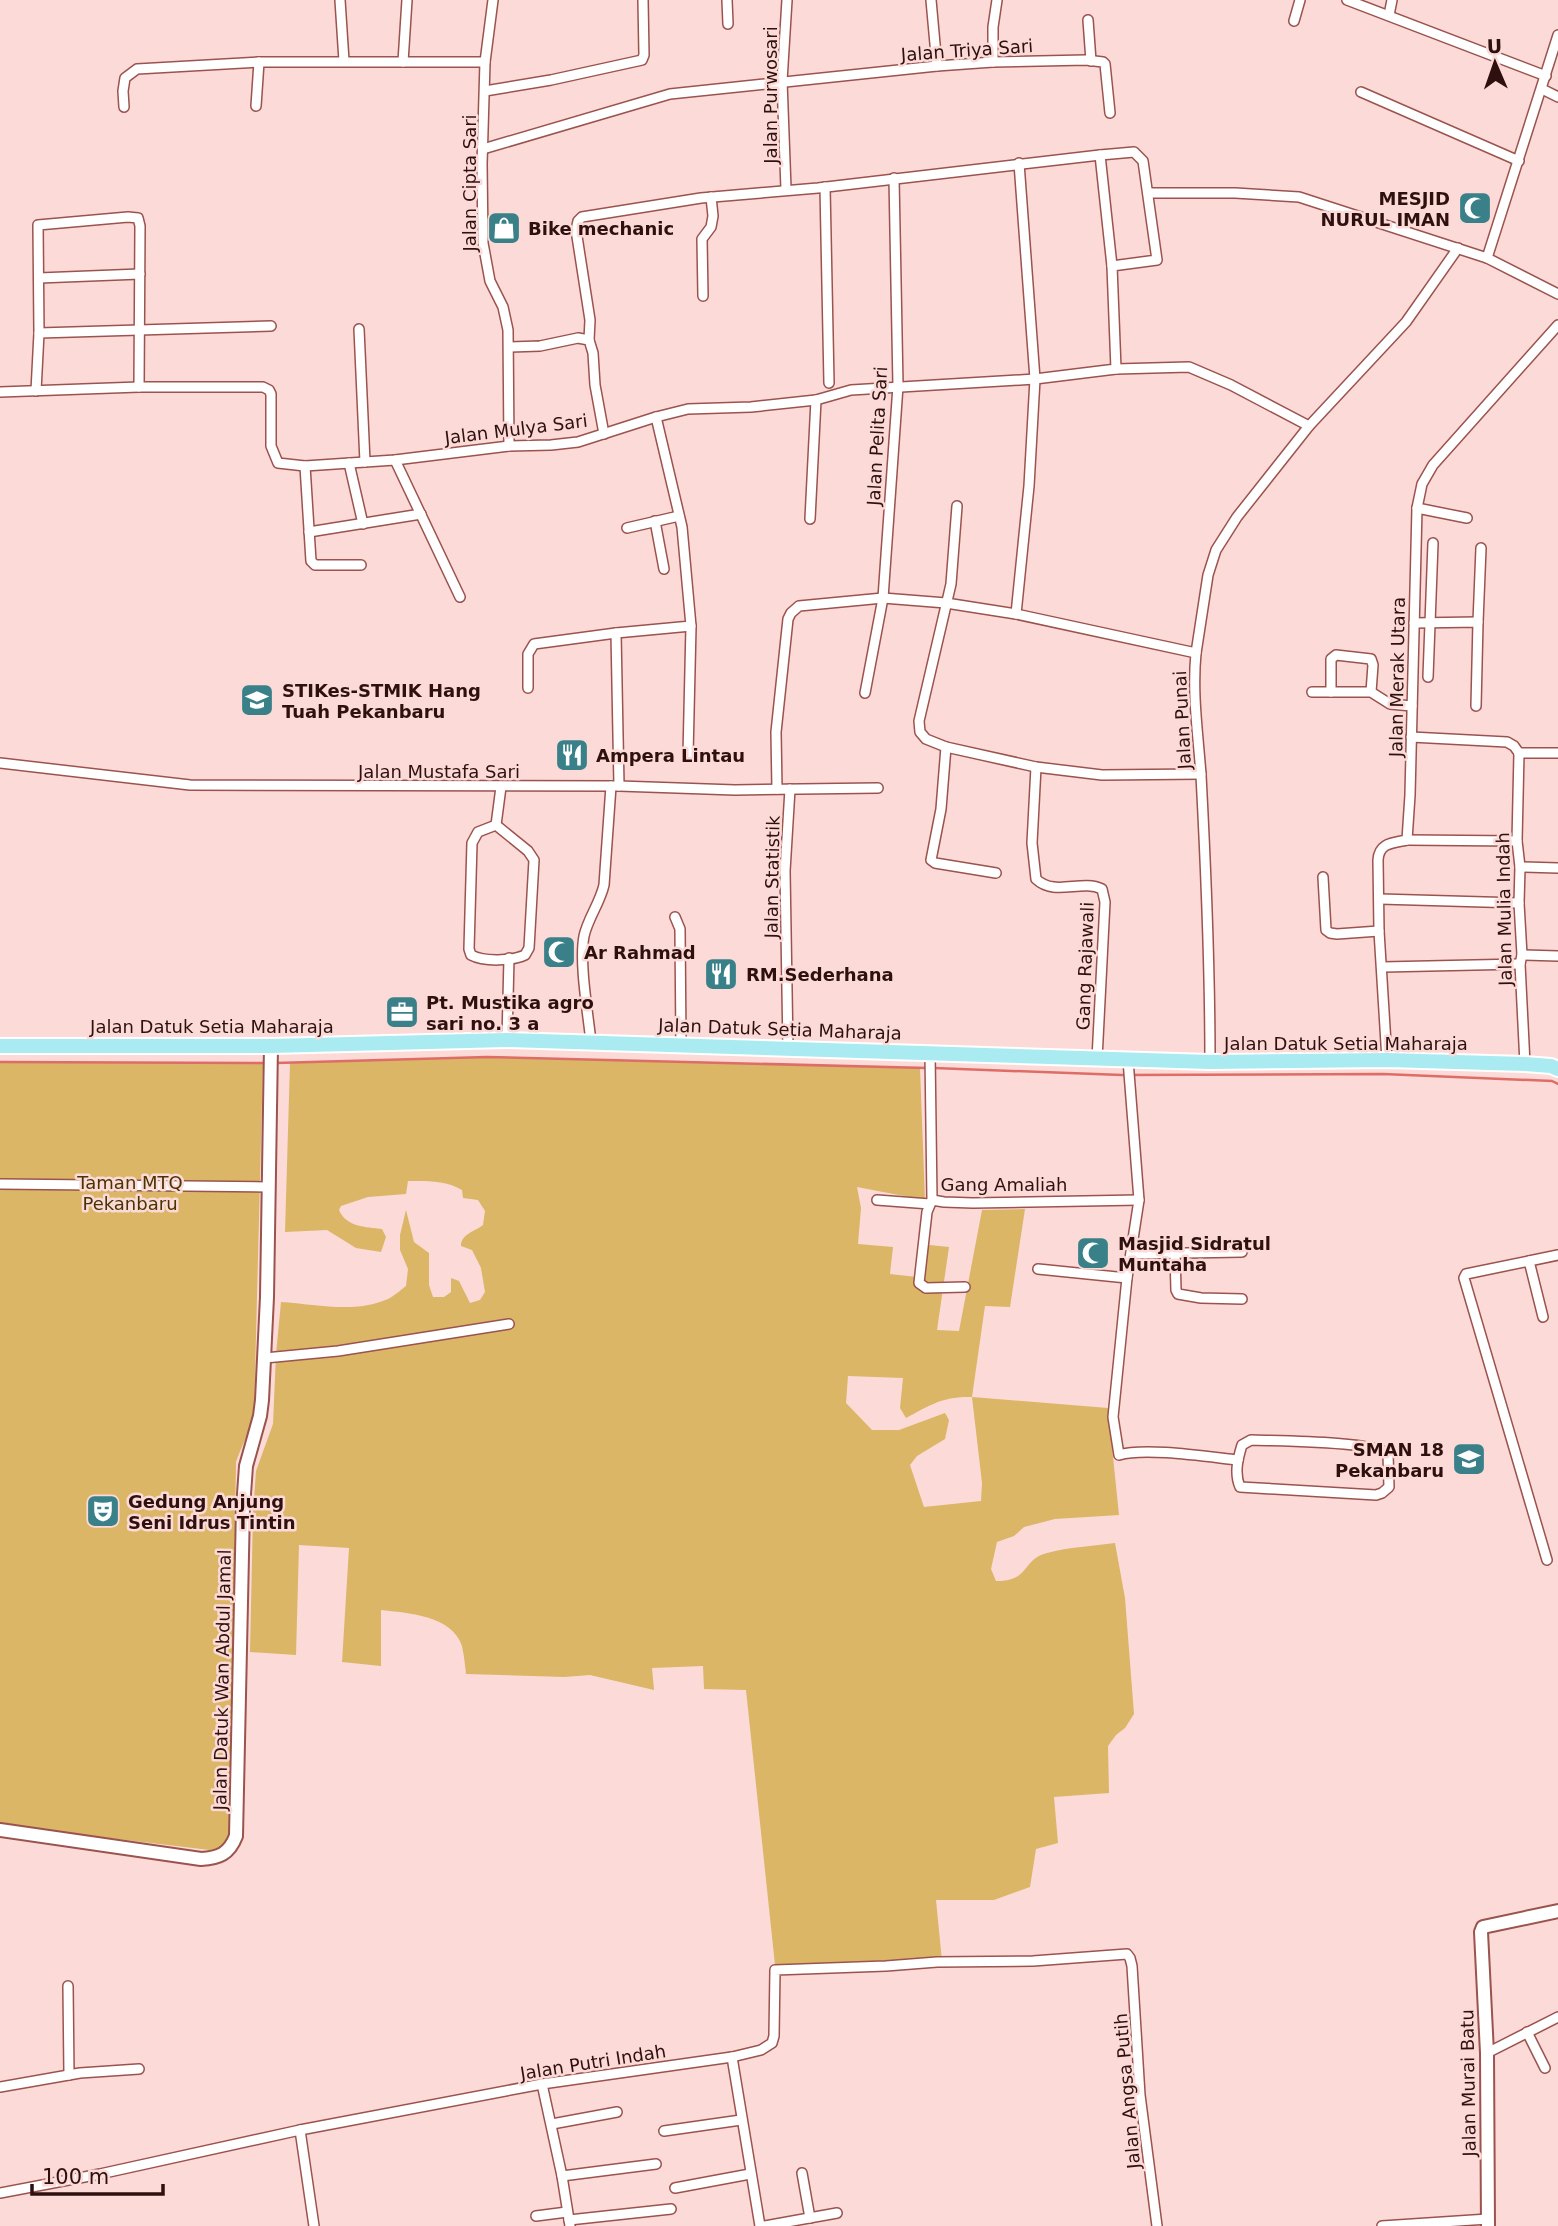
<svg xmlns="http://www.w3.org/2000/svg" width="1558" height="2226" font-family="'DejaVu Sans',sans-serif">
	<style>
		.green { fill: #dbb667; fill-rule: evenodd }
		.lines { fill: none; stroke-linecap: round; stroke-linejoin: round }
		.stream { stroke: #dd6d66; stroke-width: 2.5 }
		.street-casing { stroke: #9b534e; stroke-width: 12 }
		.secondary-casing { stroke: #9b534e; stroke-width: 16 }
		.primary-casing { stroke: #fff; stroke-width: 18 }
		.street { stroke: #fff; stroke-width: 9 }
		.secondary { stroke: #fff; stroke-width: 12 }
		.primary { stroke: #aaebf2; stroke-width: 14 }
		.labels { text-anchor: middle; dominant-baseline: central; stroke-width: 5; stroke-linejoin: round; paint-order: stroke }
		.street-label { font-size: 18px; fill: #2e110f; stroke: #fcdad7 }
		.poi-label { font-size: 18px; font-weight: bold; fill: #2e110f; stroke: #fcdad7; text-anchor: start }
		.park-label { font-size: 18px; fill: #473400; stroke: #fcdad7 }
	</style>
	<rect width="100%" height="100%" fill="#fcdad7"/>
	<g class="green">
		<path d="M487 1057 920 1068 925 1200 857 1187 861 1208 858 1244 893 1247 890 1274 917 1277 920 1244 949 1247 937 1330 959 1331 982 1210 1025 1209 1010 1307 985 1306 972 1397 1108 1408 1119 1515 1055 1519 1024 1527 1014 1536 997 1542 991 1569 996 1581C1030 1582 1022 1559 1047 1553 1069 1547 1093 1546 1115 1543L1125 1598 1134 1714 1125 1728 1116 1735 1108 1746 1109 1793 1054 1797 1058 1843 1036 1849 1030 1887 994 1900H936L942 1961 785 1967 775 1965 746 1690 704 1689 703 1666 652 1668 654 1690 590 1675 564 1677 466 1674C465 1665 464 1655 462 1646 452 1615 407 1613 381 1610V1666L342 1662 349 1548 299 1545 296 1655 250 1652 253 1513 256 1471 273 1424 276 1354 281 1302C315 1304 355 1314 388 1299 394 1296 401 1290 406 1286L408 1269 400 1250V1235L406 1210 414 1242 429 1253V1285L433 1297H444L451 1292V1278L459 1281 470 1303 480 1300 485 1292 481 1268 472 1250 461 1246C461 1234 474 1232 483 1225L485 1211 478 1200 463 1198 462 1190C445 1180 427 1181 408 1181L406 1194 368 1197 341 1206 339 1210C346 1227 366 1227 382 1229L386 1237 381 1252 356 1248 327 1230 285 1232 290 1063ZM848 1376 903 1378 900 1408 906 1418C930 1405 943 1396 972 1397L982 1483 981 1501 924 1507 910 1465 917 1456 945 1439 949 1420 945 1413 899 1430H872L846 1403Z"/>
		<path d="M0 1062 263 1063 254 1414C250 1431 242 1445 236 1462L233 1660V1837L218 1851 0 1825Z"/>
	</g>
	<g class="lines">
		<g class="stream">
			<path d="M0 1062 266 1063"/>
			<path d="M276 1063 487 1057 927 1068"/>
			<path d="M934 1068 1122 1075 1383 1074 1552 1081 1558 1084"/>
		</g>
		<g class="street-casing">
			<g id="street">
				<path d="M340 0 344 61"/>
				<path d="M493 0 485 62 482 164 483 243 490 281 503 307 508 330 509 446"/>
				<path d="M727 0 728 24"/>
				<path d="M931 0 937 66"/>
				<path d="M1347 0 1546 76"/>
				<path d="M1389 15 1392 0"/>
				<path d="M1088 20 1091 61"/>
				<path d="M1294 21 1300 0"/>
				<path d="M403 62 407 0"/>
				<path d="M993 62V27L997 0"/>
				<path d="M1542 89 1558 97"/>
				<path d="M485 91 551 80 642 60 644 55 643 0"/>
				<path d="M1361 92 1519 161"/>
				<path d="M256 106 259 62"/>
				<path d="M124 107 123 91 125 78 137 69 259 62H485"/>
				<path d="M483 149 670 94 937 66 993 62 1086 60 1103 62 1105 64 1110 113"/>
				<path d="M1100 155 1112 266"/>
				<path d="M825 187 829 383"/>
				<path d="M786 189 782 81 787 0"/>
				<path d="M1148 193H1235L1299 197 1487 258 1558 294"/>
				<path d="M1487 258 1558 35"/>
				<path d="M39 278 140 274"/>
				<path d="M703 296 702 239 711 227 713 216 711 197"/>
				<path d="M359 329 365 462"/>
				<path d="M39 333 271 326"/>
				<path d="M510 347 540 346 578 338 589 340 593 353 595 385 604 434"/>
				<path d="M1116 369 1189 367 1231 385 1309 426"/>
				<path d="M36 391 39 333 38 225 128 217 138 218 140 226 139 387"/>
				<path d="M0 392 139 387H263L269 390 271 394V446L278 463 305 466 395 460 509 446 551 445 578 442 656 417 688 409 751 407 816 400 851 390 1035 379 1116 369 1112 266 1157 260 1143 161 1134 152 1100 155 818 188 701 198 582 217 578 221 576 230 590 320 589 340"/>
				<path d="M395 460 460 597"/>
				<path d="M349 463 363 524"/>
				<path d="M305 466 311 561 315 565H361"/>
				<path d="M957 506 951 584 919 721 920 732 926 739 946 747 1036 767 1102 775 1201 774"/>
				<path d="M1417 508 1467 518"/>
				<path d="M810 519 816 400"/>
				<path d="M655 521 664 569"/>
				<path d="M627 528 679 516"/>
				<path d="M309 532 421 514"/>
				<path d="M1016 614 1029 486 1035 379 1019 163"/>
				<path d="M1478 622 1481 548"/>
				<path d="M1414 623 1478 622 1476 706"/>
				<path d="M1196 653 1208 575 1216 550 1237 517 1309 426 1406 322 1458 248"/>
				<path d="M1428 677 1433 543"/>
				<path d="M528 688V654L534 644 616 633"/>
				<path d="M1312 692H1331"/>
				<path d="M1371 692 1373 665 1371 659 1336 655 1331 659V692H1371L1390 704 1412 706"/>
				<path d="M865 693 883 598 898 386 894 178"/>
				<path d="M1411 737 1507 742 1514 746 1519 753"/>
				<path d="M946 747 941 809 931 860 935 863 996 873"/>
				<path d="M1519 753 1517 841 1520 867 1519 903 1522 955 1520 964 1525 1064"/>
				<path d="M1519 753H1558"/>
				<path d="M688 755 691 626"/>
				<path d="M0 763 190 785 619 786 735 790 878 788"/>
				<path d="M1036 767 1032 843 1036 879C1055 897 1081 879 1102 889L1105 902 1097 1059"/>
				<path d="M619 786 616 633 691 626 682 527 656 417"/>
				<path d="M777 789 776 732 788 619 791 613 799 606 883 598 946 603 1016 614 1196 653C1192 694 1198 733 1201 775 1206 870 1210 966 1210 1062"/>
				<path d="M496 825 528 851 534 860 529 948 525 955C512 961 484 962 471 955L469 949 472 843 478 832Z"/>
				<path d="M496 825 501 787"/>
				<path d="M1407 840 1517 841"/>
				<path d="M1520 867 1558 868"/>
				<path d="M1323 877 1326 930 1330 933 1337 934 1379 931"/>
				<path d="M1380 899 1519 903"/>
				<path d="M675 917 680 929 681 1045"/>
				<path d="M1522 955 1558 956"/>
				<path d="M1383 967 1520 964"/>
				<path d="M507 1040 509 958"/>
				<path d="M591 1042C588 1013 579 963 584 936 588 918 600 903 604 885L611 786"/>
				<path d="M788 1049 785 871 790 789"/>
				<path d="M930 1053 932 1200 927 1212 919 1283 926 1288 965 1287"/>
				<path d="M1128 1060 1139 1200 1127 1278 1113 1417 1119 1455C1145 1447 1209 1457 1238 1460"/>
				<path d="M1387 1060 1379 931 1378 860C1379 843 1392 843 1407 840L1410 795 1417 508 1422 484 1433 465 1558 325"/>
				<path d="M0 1184 268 1187"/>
				<path d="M877 1200 930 1204"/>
				<path d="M932 1200 944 1202 973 1203 1139 1200"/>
				<path d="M1131 1254 1242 1252"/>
				<path d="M1175 1254 1176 1290 1178 1294 1201 1298 1242 1299"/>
				<path d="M1529 1261 1466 1274 1464 1278 1547 1560"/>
				<path d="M1038 1269 1127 1278"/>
				<path d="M1543 1317 1529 1261 1558 1255"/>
				<path d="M265 1358 338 1351 509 1324"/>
				<path d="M1251 1440C1275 1441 1375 1441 1388 1454L1389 1487 1382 1493 1376 1495 1240 1487C1234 1473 1238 1458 1242 1445Z"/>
				<path d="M68 1986 69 2075"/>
				<path d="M1527 2032 1545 2068"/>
				<path d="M1487 2053 1558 2017"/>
				<path d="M732 2057 760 2226"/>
				<path d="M542 2084 562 2176 570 2226"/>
				<path d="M0 2087 80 2073 139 2069"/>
				<path d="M552 2124 617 2112"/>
				<path d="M300 2130 314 2226"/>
				<path d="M664 2131 741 2120"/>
				<path d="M802 2173 810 2218"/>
				<path d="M562 2176 656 2164"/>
				<path d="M675 2188 750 2174"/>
				<path d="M0 2193 100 2174 300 2130 542 2084 732 2057 761 2050 772 2043 774 2036 775 1970 886 1966 937 1962 1033 1961 1127 1954 1130 1958 1132 1966 1140 2095 1157 2226"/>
				<path d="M536 2216 567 2212"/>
				<path d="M569 2220 671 2209"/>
				<path d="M765 2226 837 2213"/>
				<path d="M1382 2226 1488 2219"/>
			</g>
		</g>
		<g class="secondary-casing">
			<g id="secondary">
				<path d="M0 1830 201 1859C219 1858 229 1854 236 1836L243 1508 246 1466 260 1416 262 1400 267 1297 271 1046"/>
				<path d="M1488 2226 1487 2053 1481 1932 1483 1927 1558 1911"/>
			</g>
		</g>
		<g class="primary-casing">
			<path id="primary" d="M0 1046H271L507 1040 1210 1062 1387 1060 1525 1064 1551 1066 1558 1069"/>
		</g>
		<use href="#street" class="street"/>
		<use href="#secondary" class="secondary"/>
		<use href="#primary" class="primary"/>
	</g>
	<defs>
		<g id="mosque-square" transform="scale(1.75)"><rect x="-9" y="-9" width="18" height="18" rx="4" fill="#398088" stroke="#fcdad7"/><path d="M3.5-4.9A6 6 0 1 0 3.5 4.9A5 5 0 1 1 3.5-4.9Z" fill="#fff"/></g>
		<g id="shop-square" transform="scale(1.75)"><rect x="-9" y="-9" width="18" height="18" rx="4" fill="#398088" stroke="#fcdad7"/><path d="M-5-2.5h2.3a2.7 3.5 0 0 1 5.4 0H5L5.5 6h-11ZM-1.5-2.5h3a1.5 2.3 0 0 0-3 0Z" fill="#fff"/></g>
		<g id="school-square" transform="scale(1.75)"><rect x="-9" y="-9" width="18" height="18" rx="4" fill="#398088" stroke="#fcdad7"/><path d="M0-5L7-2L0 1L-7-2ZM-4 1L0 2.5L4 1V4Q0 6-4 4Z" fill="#fff"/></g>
		<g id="restaurant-square" transform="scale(1.75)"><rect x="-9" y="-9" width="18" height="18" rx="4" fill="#398088" stroke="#fcdad7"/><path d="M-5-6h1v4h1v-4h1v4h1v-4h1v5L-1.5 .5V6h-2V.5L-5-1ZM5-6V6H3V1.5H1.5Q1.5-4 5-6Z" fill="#fff"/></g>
		<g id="office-square" transform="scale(1.75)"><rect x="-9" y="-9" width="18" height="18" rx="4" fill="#398088" stroke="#fcdad7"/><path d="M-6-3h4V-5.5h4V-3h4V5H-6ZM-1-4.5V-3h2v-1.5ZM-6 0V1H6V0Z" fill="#fff"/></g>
		<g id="theatre-square" transform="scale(1.75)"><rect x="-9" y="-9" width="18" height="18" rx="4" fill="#398088" stroke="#fcdad7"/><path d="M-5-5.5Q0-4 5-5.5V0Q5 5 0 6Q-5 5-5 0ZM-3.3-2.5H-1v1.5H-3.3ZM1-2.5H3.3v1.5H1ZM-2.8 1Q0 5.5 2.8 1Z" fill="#fff"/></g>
	</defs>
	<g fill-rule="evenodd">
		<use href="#mosque-square" x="1475" y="208"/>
		<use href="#shop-square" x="504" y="228"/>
		<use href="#school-square" x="257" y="700"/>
		<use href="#restaurant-square" x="572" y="755"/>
		<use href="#mosque-square" x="559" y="952"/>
		<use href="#restaurant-square" x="721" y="974"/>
		<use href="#office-square" x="402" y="1012"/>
		<use href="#mosque-square" x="1093" y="1253"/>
		<use href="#school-square" x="1469" y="1459"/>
		<use href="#theatre-square" x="103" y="1511"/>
	</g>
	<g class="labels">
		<g class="street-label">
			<text transform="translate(967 50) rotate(-4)">Jalan Triya Sari</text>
			<text transform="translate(770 95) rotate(-90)">Jalan Purwosari</text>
			<text transform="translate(469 183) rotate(-90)">Jalan Cipta Sari</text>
			<text transform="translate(516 429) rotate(-7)">Jalan Mulya Sari</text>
			<text transform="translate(877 436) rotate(-87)">Jalan Pelita Sari</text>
			<text transform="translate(1397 677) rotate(-89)">Jalan Merak Utara</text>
			<text transform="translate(1182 720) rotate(-93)">Jalan Punai</text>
			<text x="439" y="771">Jalan Mustafa Sari</text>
			<text transform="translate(772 877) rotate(-89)">Jalan Statistik</text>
			<text transform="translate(1504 909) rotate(-91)">Jalan Mulia Indah</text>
			<text transform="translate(1085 966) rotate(-88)">Gang Rajawali</text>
			<text x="212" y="1026">Jalan Datuk Setia Maharaja</text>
			<text transform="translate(780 1029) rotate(2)">Jalan Datuk Setia Maharaja</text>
			<text x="1346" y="1043">Jalan Datuk Setia Maharaja</text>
			<text x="1004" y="1184">Gang Amaliah</text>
			<text transform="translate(222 1680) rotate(-89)">Jalan Datuk Wan Abdul Jamal</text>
			<text transform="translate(593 2062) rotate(-9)">Jalan Putri Indah</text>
			<text transform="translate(1468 2083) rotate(-91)">Jalan Murai Batu</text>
			<text transform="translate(1127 2091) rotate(-95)">Jalan Angsa Putih</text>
		</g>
		<g class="poi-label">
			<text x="1450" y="198" text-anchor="end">MESJID<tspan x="1450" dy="21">NURUL IMAN</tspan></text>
			<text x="528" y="228">Bike mechanic</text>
			<text x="282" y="690">STIKes-STMIK Hang<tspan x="282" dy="21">Tuah Pekanbaru</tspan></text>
			<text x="596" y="755">Ampera Lintau</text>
			<text x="584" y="952">Ar Rahmad</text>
			<text x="746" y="974">RM.Sederhana</text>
			<text x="426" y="1002">Pt. Mustika agro<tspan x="426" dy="21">sari no. 3 a</tspan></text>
			<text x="1118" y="1243">Masjid Sidratul<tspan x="1118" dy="21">Muntaha</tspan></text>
			<text x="1444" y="1449" text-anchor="end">SMAN 18<tspan x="1444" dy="21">Pekanbaru</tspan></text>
			<text x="128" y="1501">Gedung Anjung<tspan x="128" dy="21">Seni Idrus Tintin</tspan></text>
		</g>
		<g class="park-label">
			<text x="130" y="1182">Taman MTQ<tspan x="130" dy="21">Pekanbaru</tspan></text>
		</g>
	</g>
	<g transform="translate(1495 63) rotate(358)" stroke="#fcdad7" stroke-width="5" paint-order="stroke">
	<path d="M0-5L12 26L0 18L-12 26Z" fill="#2e110f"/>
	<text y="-10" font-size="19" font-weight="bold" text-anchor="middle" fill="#2e110f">U</text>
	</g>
	<path d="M32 2184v10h131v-10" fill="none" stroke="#2e110f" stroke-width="3.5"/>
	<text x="42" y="2184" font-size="21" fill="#2e110f" stroke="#fcdad7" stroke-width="5" paint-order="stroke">100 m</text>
</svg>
